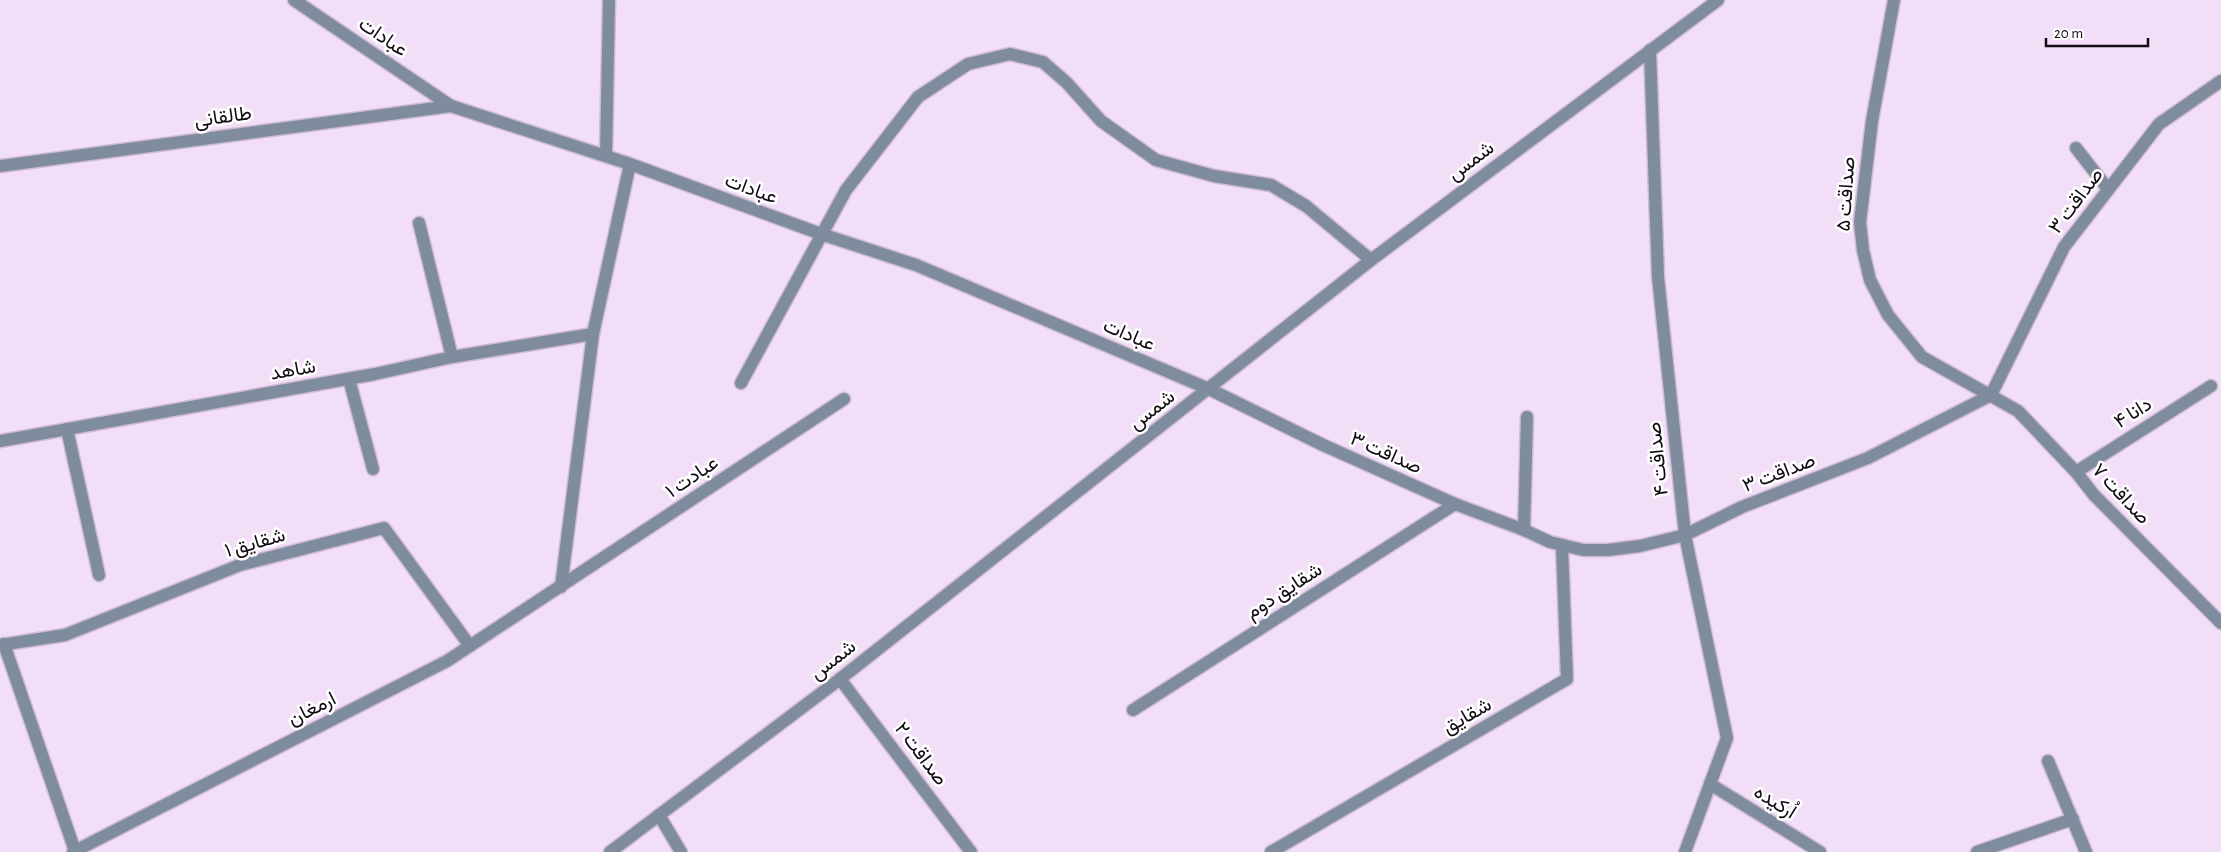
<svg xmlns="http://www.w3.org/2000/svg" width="2221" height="852" font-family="'Alegreya Sans',Vazirmatn,sans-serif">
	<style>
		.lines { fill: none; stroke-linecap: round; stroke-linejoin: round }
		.minor-casing { stroke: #cfbcd3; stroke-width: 15 }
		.minor { stroke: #7f8c9d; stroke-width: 12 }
		.labels { text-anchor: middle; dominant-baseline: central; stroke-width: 5; stroke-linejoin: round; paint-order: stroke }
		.street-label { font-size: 20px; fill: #120b13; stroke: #fff }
	</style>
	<rect width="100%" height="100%" fill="#f3def8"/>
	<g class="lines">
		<g class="minor-casing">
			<g id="minor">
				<path d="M294 0 451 106 630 164 821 234 916 265 1209 389 1323 445 1455 504 1524 530 1550 542 1583 550H1608L1640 546 1685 535 1742 507 1868 458 1991 395 2064 247 2159 124 2221 81"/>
				<path d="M1894 0 1872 121 1860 222 1863 250 1870 280 1888 315 1922 357 2018 411 2076 472 2094 495 2221 623"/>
				<path d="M1650 50 1658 277 1685 535 1727 738 1685 852"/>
				<path d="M2076 148 2108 189"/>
				<path d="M606 156 609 0"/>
				<path d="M0 166 451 106"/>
				<path d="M419 223 452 357"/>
				<path d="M349 379 373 469"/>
				<path d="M741 383 846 190 918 97 968 64 1010 54 1043 62 1067 83 1101 121 1156 160 1214 176 1271 185 1306 206 1371 260"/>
				<path d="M67 429 99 575"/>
				<path d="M0 441 375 374 452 357 593 334"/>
				<path d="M2076 472 2211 386"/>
				<path d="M1524 530 1527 417"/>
				<path d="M561 587 593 334 630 164"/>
				<path d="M4 644 75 851"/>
				<path d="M0 645 65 635 240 565 384 528 470 646"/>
				<path d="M840 679 971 852"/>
				<path d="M1133 710 1455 504"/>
				<path d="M2048 761 2086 852"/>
				<path d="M1710 784 1820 852"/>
				<path d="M659 815 681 852"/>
				<path d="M73 852 447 661 844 399"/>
				<path d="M610 852 840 679 1371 260 1718 0"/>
				<path d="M1271 852 1567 679 1562 546"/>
				<path d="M1977 852 2073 819"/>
			</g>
		</g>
		<use href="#minor" class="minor"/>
	</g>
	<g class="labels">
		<g class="street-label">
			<text transform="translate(383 37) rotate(34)">عبادات</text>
			<text transform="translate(223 117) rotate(-8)">طالقانی</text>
			<text transform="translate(1471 161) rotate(-37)">شمس</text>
			<text transform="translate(751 189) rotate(20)">عبادات</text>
			<text transform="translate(1846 194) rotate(-86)">صداقت ۵</text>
			<text transform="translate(2076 201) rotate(-53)">صداقت ۳</text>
			<text transform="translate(1129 335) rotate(23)">عبادات</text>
			<text transform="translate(293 370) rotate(-10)">شاهد</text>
			<text transform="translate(1152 410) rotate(-38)">شمس</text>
			<text transform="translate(2133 413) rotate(-32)">دانا ۴</text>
			<text transform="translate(1386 453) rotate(24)">صداقت ۳</text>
			<text transform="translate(1658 459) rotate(-96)">صداقت ۴</text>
			<text transform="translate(1779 473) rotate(-21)">صداقت ۳</text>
			<text transform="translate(692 477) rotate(-34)">عبادت ۱</text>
			<text transform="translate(2121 494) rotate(47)">صداقت ۷</text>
			<text transform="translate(255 543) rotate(-16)">شقایق ۱</text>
			<text transform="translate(1284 591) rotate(-33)">شقایق دوم</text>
			<text transform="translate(833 660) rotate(-38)">شمس</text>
			<text transform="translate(312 709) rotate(-27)">ارمغان</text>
			<text transform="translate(1467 716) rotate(-30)">شقایق</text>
			<text transform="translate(921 754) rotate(53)">صداقت ۲</text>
			<text transform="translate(1775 802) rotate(32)">اُرکیده</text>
		</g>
	</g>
	<path d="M2046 38v8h102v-8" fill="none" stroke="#120b13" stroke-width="2.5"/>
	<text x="2054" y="38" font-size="15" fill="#120b13" stroke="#ffffff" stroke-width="4" paint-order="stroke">20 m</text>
</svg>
